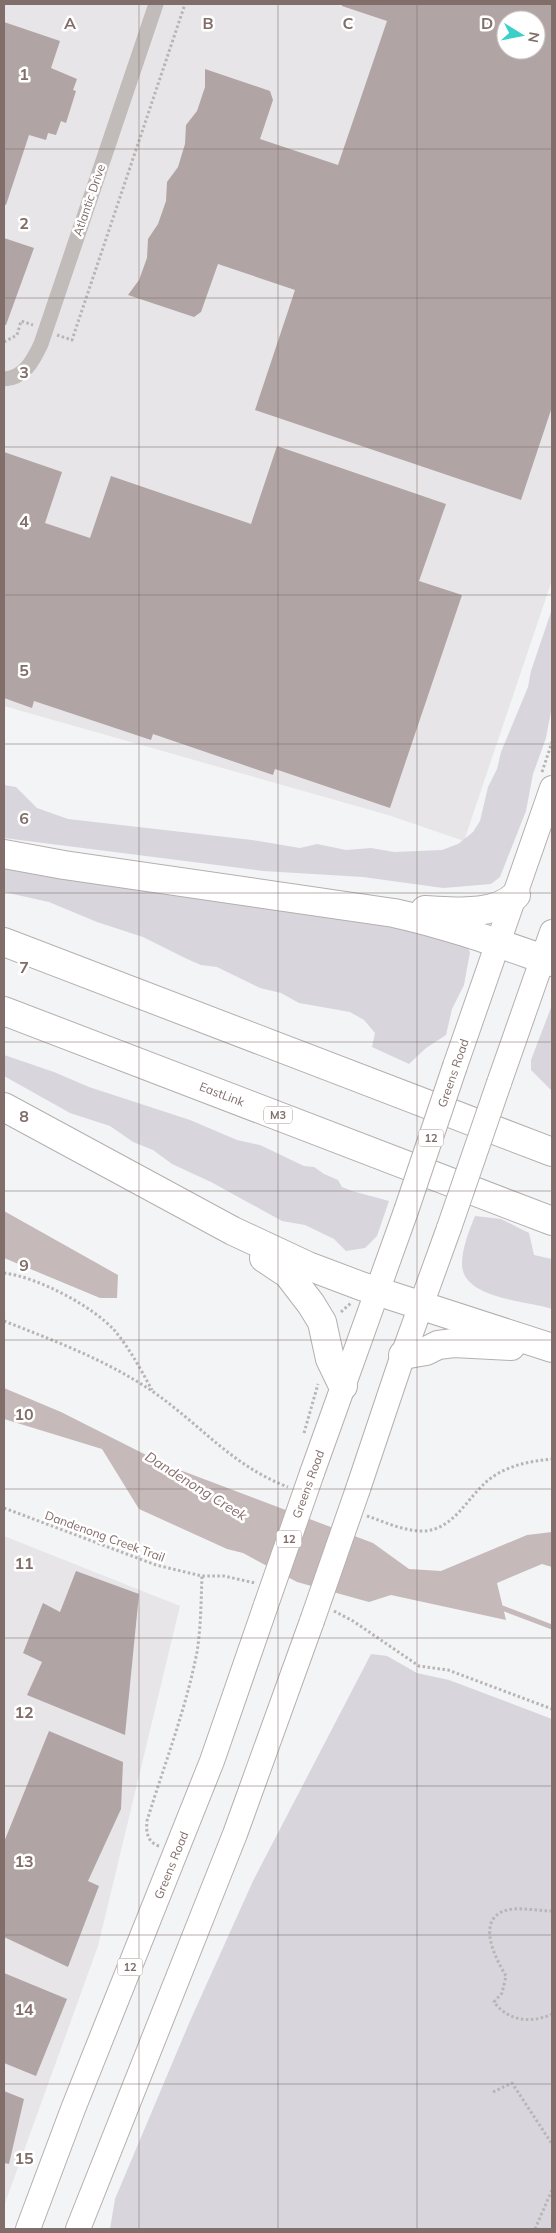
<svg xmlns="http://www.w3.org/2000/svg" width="556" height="2233" font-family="Mulish,sans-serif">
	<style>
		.built { fill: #e7e5e7; fill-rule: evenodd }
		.green { fill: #d8d5dd }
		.water { fill: #c6b9b9 }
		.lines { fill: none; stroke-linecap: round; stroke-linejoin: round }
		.stream { stroke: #c6b9b9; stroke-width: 5 }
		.building { fill: #b0a5a4; fill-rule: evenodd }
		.primary-casing { stroke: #b6afae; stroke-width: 26 }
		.highway-casing { stroke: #b5afae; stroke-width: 30 }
		.path { stroke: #bab5b4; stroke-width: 3; stroke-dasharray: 2.5 2.5; stroke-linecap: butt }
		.street { stroke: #c1bbb9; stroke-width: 15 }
		.primary { stroke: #fff; stroke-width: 24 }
		.highway { stroke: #fff; stroke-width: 28 }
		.primary-bridge-casing { stroke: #b6afae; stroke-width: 26; stroke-linecap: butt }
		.primary-bridge { stroke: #fff; stroke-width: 24 }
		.grid { fill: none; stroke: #816d69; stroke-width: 1; stroke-opacity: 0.55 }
		.labels { text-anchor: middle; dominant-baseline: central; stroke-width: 5; stroke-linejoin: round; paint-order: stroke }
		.shield { fill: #fff; stroke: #a79996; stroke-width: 1 }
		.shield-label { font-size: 11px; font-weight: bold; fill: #816d69 }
		.street-label { font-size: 12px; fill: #816d69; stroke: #fff }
		.water-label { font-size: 14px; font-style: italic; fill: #8a6f6f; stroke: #fff }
		.grid-label { font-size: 16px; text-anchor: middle; font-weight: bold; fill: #816d69; stroke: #fff; stroke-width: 5; stroke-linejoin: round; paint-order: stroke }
	</style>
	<rect width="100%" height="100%" fill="#f3f4f6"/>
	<g class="built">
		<path d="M4 4H552V580L464 841 388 815 4 706ZM506 20H536V50H506Z"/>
		<path d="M4 1536 180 1606 98 1946 4 2206Z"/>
	</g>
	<g class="green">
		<path d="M552 609V706L546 738 533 774 526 811 500 877 491 884 443 888 363 877 263 871 4 838V785L16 787 37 808 68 819 252 840 300 848 317 844 346 850 371 848 394 852 442 850 458 844 473 832 480 821 488 787 497 769 501 752 528 687 531 671Z"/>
		<path d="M4 866 366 920 464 942 470 952 464 985 452 1009 446 1035 426 1048 409 1064 372 1047 375 1033 364 1020 350 1012 299 1003 281 993 260 988 217 967 201 965 187 959 143 937 97 922 49 902 4 892Z"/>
		<path d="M552 1005V1091L531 1070V1060Z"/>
		<path d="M4 1055 54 1072 89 1087 190 1120 237 1140 260 1145 304 1166 314 1167 324 1174 338 1180 342 1187 352 1191 389 1201 377 1236 365 1248 346 1251 334 1239 305 1225 282 1221 211 1182 172 1164 153 1150 133 1142 110 1126 70 1113 4 1076Z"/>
		<path d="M475 1216 501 1219 529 1233 534 1255 552 1259V1309C528 1301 462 1299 462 1264 462 1248 469 1231 475 1216Z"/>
		<path d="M371 1654 387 1656 417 1673 449 1680 552 1719V2229H110L115 2199 190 2021 253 1881Z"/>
	</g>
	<g class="water">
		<path d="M4 1211 118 1275 117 1298H100L4 1258Z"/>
		<path d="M4 1388 61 1412 164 1464 373 1543 409 1569 441 1571 527 1535 552 1532V1567L542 1564 497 1583 506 1620 391 1595 369 1602 297 1582 243 1553 227 1549 139 1509 102 1449 4 1419Z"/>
	</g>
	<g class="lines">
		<path class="stream" d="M497 1606 552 1627"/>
	</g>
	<g class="building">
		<path d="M342 4H552V407L521 500 255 410 295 290 218 264 201 312 194 317 128 295 139 280 147 258 148 239 158 224 166 201 167 182 178 167 185 144 186 125 197 111 205 87V69L270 91 273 100 260 139 338 165 387 21 342 6ZM506 20H536V50H506Z"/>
		<path d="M4 22 60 41 51 68 77 79 73 90 76 91 66 123 61 121 56 135 48 133 46 140 29 135 6 205 4 204Z"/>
		<path d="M4 238 34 248 6 325H4Z"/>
		<path d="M277 446 446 504 419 581 462 595 390 808 275 769 273 775 153 734 151 740 34 701 32 708 4 698V452L62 472 45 523 90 538 111 476 251 524Z"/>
		<path d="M76 1571 139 1594 125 1735 27 1695 42 1662 23 1653 43 1603 60 1612Z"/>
		<path d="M49 1731 123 1762 121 1809 88 1881 99 1886 68 1967 4 1937V1842Z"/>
		<path d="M4 1973 67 1999 36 2076 4 2063Z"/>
		<path d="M4 2091 24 2099 9 2164 4 2163Z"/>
	</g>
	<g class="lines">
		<g class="primary-casing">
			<g id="primary">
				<path d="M455 1066 552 788"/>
				<path d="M499 1083 552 932"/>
				<path d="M312 1473 406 1211"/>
				<path d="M358 1489 403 1355 449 1228"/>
				<path d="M28 2229 73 2109 212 1761 266 1605"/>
				<path d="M78 2229 235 1834 312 1621"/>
			</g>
		</g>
		<g class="highway-casing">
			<g id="highway">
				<path d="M4 854 64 865 394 913C449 925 500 944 552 962"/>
				<path d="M425 910C453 911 494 917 516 895"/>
				<path d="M4 942 552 1152"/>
				<path d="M4 1011 552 1221"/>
				<path d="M4 1107 233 1231 308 1266 361 1286 552 1348"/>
				<path d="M264 1258 288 1274 311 1304 322 1322 330 1359 343 1386"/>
				<path d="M403 1355 426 1351 438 1345 454 1343 511 1346"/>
			</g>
		</g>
		<g class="path">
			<path d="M57 335 72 340 185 4"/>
			<path d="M4 342 17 335 21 321 33 325"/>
			<path d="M542 772 552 742"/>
			<path d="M4 1273C37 1277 93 1306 115 1331 130 1349 141 1370 152 1390"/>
			<path d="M341 1312 351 1303"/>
			<path d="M4 1321C55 1341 106 1360 152 1391 200 1424 232 1466 288 1487"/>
			<path d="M304 1433 318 1384"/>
			<path d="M4 1508 156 1565 202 1576H224L255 1583"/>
			<path d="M367 1516C385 1522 403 1531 423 1531 455 1530 468 1495 491 1478 509 1465 531 1461 552 1459"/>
			<path d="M334 1611 353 1621 419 1666 448 1670 552 1709"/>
			<path d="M159 1846C147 1842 146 1832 147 1821 164 1765 186 1709 197 1652 201 1627 201 1601 202 1576"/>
			<path d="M552 1911C539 1911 525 1908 513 1909 473 1914 494 1956 506 1976L502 1993 494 2002C508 2021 531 2024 552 2014"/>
			<path d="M493 2092 512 2083 552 2144"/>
			<path d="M535 2229 552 2190"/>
		</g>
		<path class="street" d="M4 379C24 378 33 361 41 344L156 4"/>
		<use href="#primary" class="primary"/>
		<use href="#highway" class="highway"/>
		<g class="primary-bridge-casing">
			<g id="primary-bridge">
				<path d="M406 1211 455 1066"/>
				<path d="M449 1228 499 1083"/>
				<path d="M266 1605 312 1473"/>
				<path d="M312 1621 358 1489"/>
			</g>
		</g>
		<use href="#primary-bridge" class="primary-bridge"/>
	</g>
	<path class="grid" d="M139 4V2229M278 4V2229M417 4V2229M4 149H552M4 298H552M4 447H552M4 595H552M4 744H552M4 893H552M4 1042H552M4 1191H552M4 1340H552M4 1489H552M4 1638H552M4 1786H552M4 1935H552M4 2084H552"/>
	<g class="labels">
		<g class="shield">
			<rect x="264" y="1106.5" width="28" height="17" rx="4"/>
			<rect x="418.5" y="1129.5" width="25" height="17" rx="4"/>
			<rect x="276.5" y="1530.5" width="25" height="17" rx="4"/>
			<rect x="117.5" y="1958.5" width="25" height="17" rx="4"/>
		</g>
		<g class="shield-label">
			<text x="278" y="1115">M3</text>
			<text x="431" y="1138">12</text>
			<text x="289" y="1539">12</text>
			<text x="130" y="1967">12</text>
		</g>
		<g class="street-label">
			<text transform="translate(89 200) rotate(-71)">Atlantic Drive</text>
			<text transform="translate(453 1073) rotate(-71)">Greens Road</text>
			<text transform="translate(222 1094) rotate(21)">EastLink</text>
			<text transform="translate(308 1484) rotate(-70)">Greens Road</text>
			<text transform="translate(105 1536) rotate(20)">Dandenong Creek Trail</text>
			<text transform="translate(171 1865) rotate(-68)">Greens Road</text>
		</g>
		<g class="water-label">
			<text transform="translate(196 1486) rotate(32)">Dandenong Creek</text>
		</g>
	</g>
	<g class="grid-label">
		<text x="70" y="29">A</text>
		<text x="208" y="29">B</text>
		<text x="348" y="29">C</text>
		<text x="487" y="29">D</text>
		<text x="24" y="80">1</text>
		<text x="24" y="229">2</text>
		<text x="24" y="378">3</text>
		<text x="24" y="527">4</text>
		<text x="24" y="676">5</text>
		<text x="24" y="824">6</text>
		<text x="24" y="973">7</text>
		<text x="24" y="1122">8</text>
		<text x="24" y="1271">9</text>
		<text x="24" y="1420">10</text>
		<text x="24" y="1569">11</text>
		<text x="24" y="1718">12</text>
		<text x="24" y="1867">13</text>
		<text x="24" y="2015">14</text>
		<text x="24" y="2164">15</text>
	</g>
	<rect width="556" height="2233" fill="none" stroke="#816d69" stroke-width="10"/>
	<g transform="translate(521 35) rotate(100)"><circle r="24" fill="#ffffff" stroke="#cdc5c3"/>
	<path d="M0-4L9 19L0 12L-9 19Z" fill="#3bcfc9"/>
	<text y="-8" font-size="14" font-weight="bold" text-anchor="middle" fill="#816d69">N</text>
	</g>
</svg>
